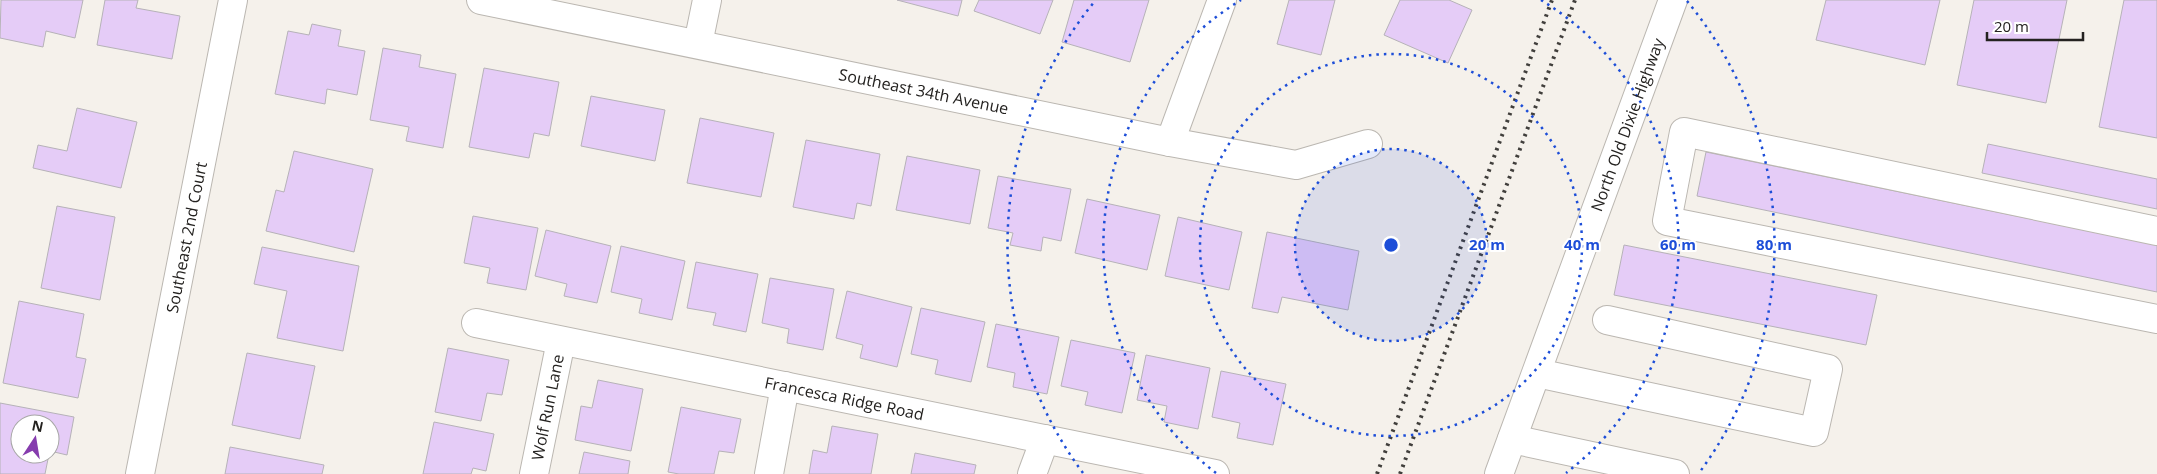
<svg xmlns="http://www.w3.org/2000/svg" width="2157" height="474" font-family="'Open Sans',sans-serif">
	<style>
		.building { fill: #e5ccf7; stroke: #b6b2b8 }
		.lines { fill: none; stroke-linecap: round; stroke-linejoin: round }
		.minor-casing { stroke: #bbb7b1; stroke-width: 30 }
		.minor { stroke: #fff; stroke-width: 28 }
		.rail { stroke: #413f3c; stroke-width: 4; stroke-dasharray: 2.5 5; stroke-linecap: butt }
		.ring { fill: none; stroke: #1d4ed8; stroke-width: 2.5; stroke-dasharray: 2.5 5 }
		.labels { text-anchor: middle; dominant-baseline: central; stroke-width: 4; stroke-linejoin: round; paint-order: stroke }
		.street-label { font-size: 16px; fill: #242220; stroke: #fff }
		.centre { fill: #1d4ed8; stroke: #fff; stroke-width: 2.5 }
		.ring-label { font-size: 15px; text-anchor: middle; font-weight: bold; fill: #1d4ed8; stroke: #fff; stroke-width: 4; stroke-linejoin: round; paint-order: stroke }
	</style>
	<rect width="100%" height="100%" fill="#f5f1eb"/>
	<g class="building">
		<path d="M1 0H83L75 38 46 31 43 47 0 38Z"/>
		<path d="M105 0H138L136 8 180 16 172 59 97 45Z"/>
		<path d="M897 0H962L958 16Z"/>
		<path d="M979 0H1053L1040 34 974 11Z"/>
		<path d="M1074 0H1149L1130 62 1062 42Z"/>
		<path d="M1289 0H1335L1321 55 1277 44Z"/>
		<path d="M1400 0H1449L1472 10 1448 63 1384 35Z"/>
		<path d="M1826 0H1940L1925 65 1816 40Z"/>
		<path d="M1974 0H2067L2046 103 1957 85Z"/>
		<path d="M2124 0H2157V138L2099 127Z"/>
		<path d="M312 24 341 30 338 46 365 51 357 95 327 89 325 104 275 94 288 31 309 35Z"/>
		<path d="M383 48 421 55 419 67 456 74 443 148 406 141 409 127 370 120Z"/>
		<path d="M484 68 559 82 549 136 534 133 529 158 469 147Z"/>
		<path d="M591 96 665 110 655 161 581 146Z"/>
		<path d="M77 108 137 122 121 188 33 168 38 145 67 151Z"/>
		<path d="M700 118 774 133 761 197 687 183Z"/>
		<path d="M806 140 880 154 871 206 857 203 854 219 793 207Z"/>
		<path d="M1988 144 2157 179V209L1982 173Z"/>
		<path d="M294 151 373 169 354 252 266 231 276 190 284 192Z"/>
		<path d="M1706 152 2157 245V292L1697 196Z"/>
		<path d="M907 156 980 170 970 224 896 210Z"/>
		<path d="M998 176 1071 189 1061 241 1043 237 1041 251 1010 245 1013 233 988 228Z"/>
		<path d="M1087 199 1160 215 1147 270 1075 253Z"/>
		<path d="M57 206 115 217 100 300 41 288Z"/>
		<path d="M473 216 538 228 526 290 487 283 490 268 464 263Z"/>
		<path d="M1178 217 1242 232 1229 290 1165 276Z"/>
		<path d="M546 230 611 246 597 303 564 296 567 284 535 276Z"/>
		<path d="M1267 232 1359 251 1348 310 1282 297 1278 313 1252 308Z"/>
		<path d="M1624 245 1877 295 1866 345 1614 295Z"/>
		<path d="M621 246 685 261 672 320 639 313 642 299 611 292Z"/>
		<path d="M262 247 359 266 343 351 277 338 287 291 254 284Z"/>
		<path d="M696 262 758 274 746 332 713 325 716 313 687 308Z"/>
		<path d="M770 278 834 289 823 350 787 343 789 329 762 323Z"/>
		<path d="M847 291 912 307 897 367 860 358 863 345 836 338Z"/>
		<path d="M19 301 84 314 76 357 86 359 78 398 3 383Z"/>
		<path d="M921 308 985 322 971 382 935 374 938 360 911 354Z"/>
		<path d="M996 324 1059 337 1047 394 1013 387 1015 373 987 367Z"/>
		<path d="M1071 340 1135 353 1122 413 1085 405 1088 392 1061 386Z"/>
		<path d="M448 348 509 360 502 395 487 393 481 421 435 412Z"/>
		<path d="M247 353 315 366 300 439 232 425Z"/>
		<path d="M1146 355 1210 368 1198 429 1164 422 1167 406 1137 400Z"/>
		<path d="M1221 371 1286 384 1273 445 1237 438 1240 423 1212 417Z"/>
		<path d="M598 380 643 389 631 451 575 440 581 406 592 408Z"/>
		<path d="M0 403 74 417 67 455 50 451V424H20V454H49L45 474H0Z"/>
		<path d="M681 407 741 419 734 453 719 451 714 474H679L668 472Z"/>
		<path d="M434 422 494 434 486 471 473 468 471 474H423Z"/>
		<path d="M832 426 878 434 871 474H809L813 450 827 453Z"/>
		<path d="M230 447 324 465 322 474H225Z"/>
		<path d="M584 452 630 461 628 474H579Z"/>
		<path d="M915 453 976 465 974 474H911Z"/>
	</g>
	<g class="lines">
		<g class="minor-casing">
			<g id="minor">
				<path id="s1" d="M481 0 1170 142 1296 165 1368 144"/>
				<path d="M698 44 707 0"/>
				<path d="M1170 142 1222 0"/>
				<path d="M2157 231 1684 132 1667 221 2157 319"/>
				<path id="s2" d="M476 323 1215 474"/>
				<path d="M1537 373 1814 432 1828 369 1607 320"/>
				<path d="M1512 439 1675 474"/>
				<path id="s3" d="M140 474 233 0"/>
				<path id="s4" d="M534 474 561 341"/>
				<path d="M769 474 785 386"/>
				<path d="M1032 474 1045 439"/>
				<path id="s5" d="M1499 474 1673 0"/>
			</g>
		</g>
		<use href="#minor" class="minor"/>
		<g class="rail">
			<path d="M1377 474 1552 0"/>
			<path d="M1400 474 1575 0"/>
		</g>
	</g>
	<circle cx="1391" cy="245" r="96" fill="#1d4ed8" fill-opacity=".12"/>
	<g class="ring">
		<circle cx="1391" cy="245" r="96"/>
		<circle cx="1391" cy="245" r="191"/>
		<path d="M1216 473A287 287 0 0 1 1241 0M1541 0A287 287 0 0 1 1566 473"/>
		<path d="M1083 473A383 383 0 0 1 1095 1M1687 1A383 383 0 0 1 1699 473"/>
	</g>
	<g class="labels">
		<g class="street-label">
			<text stroke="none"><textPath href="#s1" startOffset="452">Southeast 34th Avenue</textPath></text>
			<text stroke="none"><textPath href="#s5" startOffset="372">North Old Dixie Highway</textPath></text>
			<text stroke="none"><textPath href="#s3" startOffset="241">Southeast 2nd Court</textPath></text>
			<text stroke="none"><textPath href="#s2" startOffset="376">Francesca Ridge Road</textPath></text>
			<text stroke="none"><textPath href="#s4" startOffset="68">Wolf Run Lane</textPath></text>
		</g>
	</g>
	<circle cx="1391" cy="245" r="8" class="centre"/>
	<g class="ring-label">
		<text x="1487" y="250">20 m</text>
		<text x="1582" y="250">40 m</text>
		<text x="1678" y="250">60 m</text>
		<text x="1774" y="250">80 m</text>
	</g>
	<g transform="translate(35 439) rotate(12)"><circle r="24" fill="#ffffff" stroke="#a7a7a6"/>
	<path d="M0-4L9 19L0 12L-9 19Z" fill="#863cae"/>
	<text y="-8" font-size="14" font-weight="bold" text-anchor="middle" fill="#242220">N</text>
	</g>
	<path d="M1987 32v8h96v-8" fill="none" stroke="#242220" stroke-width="2.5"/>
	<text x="1994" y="32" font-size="15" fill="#242220" stroke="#ffffff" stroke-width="4" paint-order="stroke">20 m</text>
</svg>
